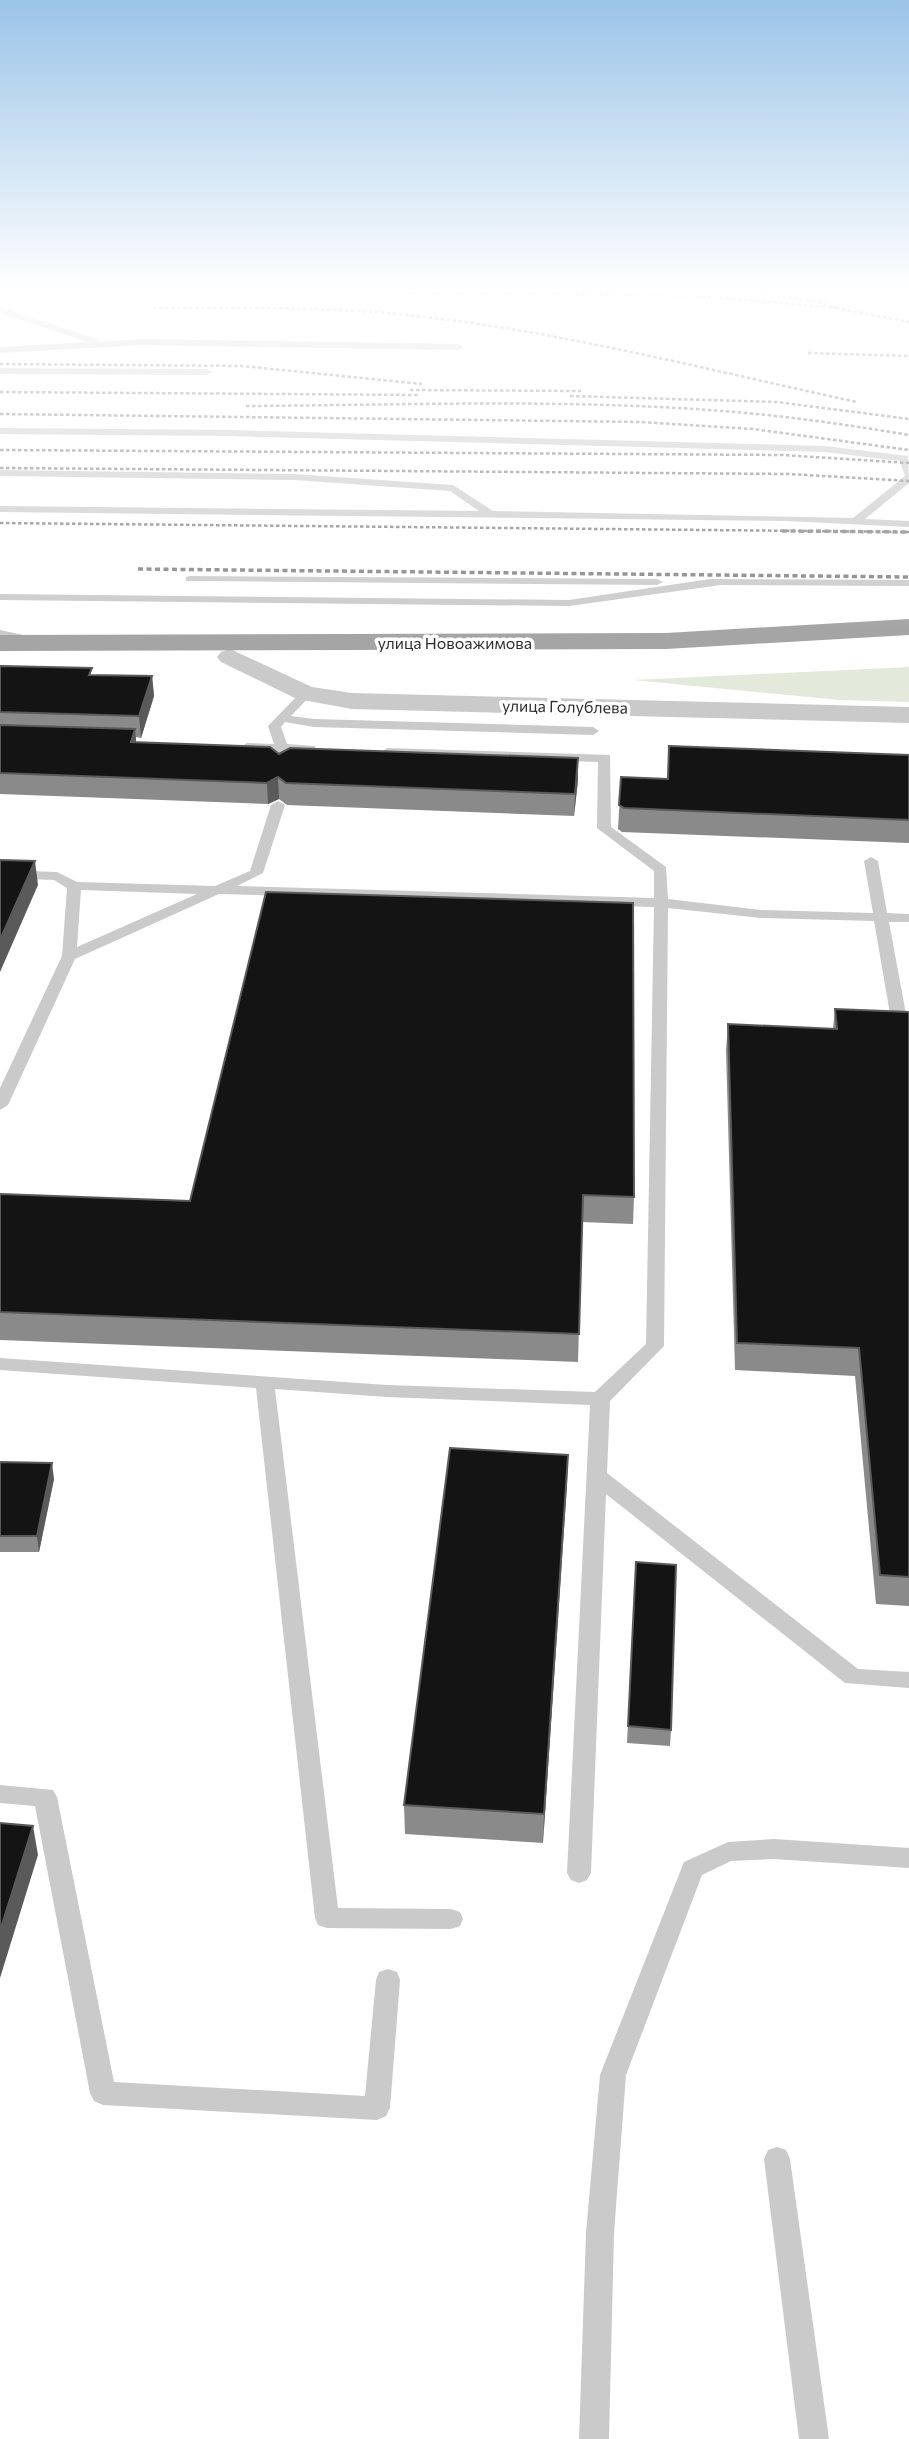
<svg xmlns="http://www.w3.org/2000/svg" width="909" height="2439" font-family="Commissioner,sans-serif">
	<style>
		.green { fill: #e3eadb }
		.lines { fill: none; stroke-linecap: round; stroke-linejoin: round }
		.service { fill: #cacaca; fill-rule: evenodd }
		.minor { fill: #cacaca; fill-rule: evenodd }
		.primary { fill: #a5a5a5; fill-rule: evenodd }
		.rail-far1 { stroke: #828282; stroke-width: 2.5; stroke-dasharray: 3.5 2.5; stroke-linecap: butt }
		.rail { stroke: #828282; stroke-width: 3.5; stroke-dasharray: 5 3.5; stroke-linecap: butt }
		.wall { fill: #8a8a8a }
		.shaded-wall { fill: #5a5a5a }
		.building { fill: #141414; stroke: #5a5a5a; stroke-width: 2 }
		.labels { text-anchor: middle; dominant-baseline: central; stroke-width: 7; stroke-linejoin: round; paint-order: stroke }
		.far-street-label { font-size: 16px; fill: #2d2d2d; stroke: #fff }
	</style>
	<rect width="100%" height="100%" fill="#fff"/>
	<path class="green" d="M909 667V702L839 700 633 680Z"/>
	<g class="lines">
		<g class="service">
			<path d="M0 307 97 339 98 342 141 339 459 344 463 347 459 350 141 345 0 353V347L89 342 0 313Z"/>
			<path d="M0 368 207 369 212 372 207 375 0 374Z"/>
			<path d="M0 428 230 430 825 446 908 456 909 483 865 519 909 521V527L786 521 0 512V506L479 511 450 491 294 480 0 476V470L294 474 453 485 493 511 853 518 905 476 900 461 825 452 230 436 0 434Z"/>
			<path d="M190 576 657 579 663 582 657 585 186 581V577Z"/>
			<path d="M710 579 909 580V586L721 585 569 606 0 600V594L569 600Z"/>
			<path d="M0 630 33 637 35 640 29 644 0 638Z"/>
			<path d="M306 690 312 694 291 716 314 719 593 727 599 731 593 735 314 727 285 722 281 727 287 744 315 746V752H288L287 760H277L276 752 242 750 241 747 247 743 274 744 268 726 302 691Z"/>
			<path d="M387 748 610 755 611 827 666 867 668 899 761 910 873 913 864 861 871 857 878 861 887 913 909 914V922H889L906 1014 898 1019 890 1014 874 921 761 918 668 908 664 1346 610 1401 607 1473 858 1669 909 1672V1688L845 1683 606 1494 591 1873 587 1880 579 1883 571 1880 567 1873 590 1405 387 1397 275 1389 338 1908 451 1909 460 1912 463 1919 460 1926 451 1929 327 1928 318 1925 315 1918 256 1388 0 1370V1358L387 1385 595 1392 646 1344 654 907 219 894 75 959 8 1105 0 1110V1088L62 956 67 888 54 880 0 878V870L57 872 77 882 215 886 250 871 271 805 278 801 285 805 263 873 237 886 654 898V871L597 828 598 762 382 755 381 752ZM81 890 197 894 77 947Z"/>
			<path d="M0 1785 53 1790 57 1797 114 2082 365 2096 376 1980 379 1972 388 1969 397 1972 400 1980 390 2108 386 2116 377 2120 103 2105 94 2101 90 2093 35 1806 0 1803Z"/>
			<path d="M774 1839 909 1848V1868L774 1859 731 1861 702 1875 626 2075 614 2233 609 2439H579L586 2233 600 2075 684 1862 728 1842Z"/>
			<path d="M777 2147 786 2150 790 2159 829 2439H799L764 2159 768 2150Z"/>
		</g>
		<path class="minor" d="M230 649 312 687 352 693 909 707V723L352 709 297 699 221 662 217 657 221 652Z"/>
		<path class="primary" d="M909 619V635L666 649 0 651V635L666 633Z"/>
		<g class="rail-far1">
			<path d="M0 292 604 294 712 297 839 308 814 301 723 288"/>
			<path d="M830 307 909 322"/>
			<path d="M153 308C238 309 323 306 408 315 560 331 708 370 857 402"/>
			<path d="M808 353 909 356"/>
			<path d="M0 364 242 366 422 384"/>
			<path d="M410 390 581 391"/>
			<path d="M0 392 420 395"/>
			<path d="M570 396 777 402 909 419"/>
			<path d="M246 406C412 405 580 398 746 413 801 418 855 426 909 435"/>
			<path d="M0 414 640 422 753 429 909 450"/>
			<path d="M0 450 782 455 909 463"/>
			<path d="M0 468 789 474 909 481"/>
			<path d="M0 523 909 532"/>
		</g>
		<g class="rail">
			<path d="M782 531 909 532"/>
			<path d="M138 569 909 577"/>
		</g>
	</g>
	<g class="wall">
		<path d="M0 666 92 675 152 676 154 696 141 738 136 737V742L578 780 574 816 287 805 279 799 268 804 0 794Z"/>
		<path d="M669 746 909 755V843L622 832 618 829 621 777 667 779Z"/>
		<path d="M266 892 634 1197 633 1224 582 1222 578 1362 0 1340V1194L190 1201Z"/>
		<path d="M835 1009 909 1012V1606L876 1604 855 1376 735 1370 726 1050 728 1024 833 1029Z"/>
		<path d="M568 1455 543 1843 405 1834 404 1805Z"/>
		<path d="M0 1462 54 1479 39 1552H0Z"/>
		<path d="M636 1562 671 1730 670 1746 627 1743Z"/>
	</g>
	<g class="shaded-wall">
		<path d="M152 676 154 696 141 738 139 716Z"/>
		<path d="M135 729 137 751 131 742Z"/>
		<path d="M578 758V780L574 816 575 794Z"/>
		<path d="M278 777 279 799 268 804 267 783Z"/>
		<path d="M35 861 38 885 0 972V940Z"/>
		<path d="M568 1455 567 1484 543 1843 544 1814Z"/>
		<path d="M52 1463 54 1479 39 1552 37 1536Z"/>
		<path d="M33 1826 38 1855 0 1978V1931Z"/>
	</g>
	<g class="building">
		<path d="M0 666 92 668 89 675 152 676 139 716 0 712Z"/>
		<path d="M0 725 135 729 131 742 270 747 279 754 290 748 578 758 575 794 286 783 278 777 267 783 0 773Z"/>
		<path d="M669 746 909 755V820L624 808 619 805 621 777 668 779Z"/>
		<path d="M0 860 35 861 0 940Z"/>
		<path d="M266 892 633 903 634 1197 583 1195 579 1334 0 1312V1194L190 1201Z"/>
		<path d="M835 1009 909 1012V1577L880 1575 859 1348 737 1343 728 1024 837 1029Z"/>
		<path d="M450 1448 568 1455 544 1814 404 1805Z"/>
		<path d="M0 1462 52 1463 37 1536H0Z"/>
		<path d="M636 1562 676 1565 671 1730 628 1726Z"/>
		<path d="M0 1823 33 1826 0 1931Z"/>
	</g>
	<linearGradient id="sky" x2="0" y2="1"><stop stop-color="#9bc4e8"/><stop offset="0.46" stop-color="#fff"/><stop offset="1" stop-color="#fff" stop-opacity="0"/></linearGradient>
	<rect width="909" height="629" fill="url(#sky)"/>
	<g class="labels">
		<g class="far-street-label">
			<text x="455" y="642">улица Новоажимова</text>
			<text transform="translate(565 706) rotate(1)">улица Голублева</text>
		</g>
	</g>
</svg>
